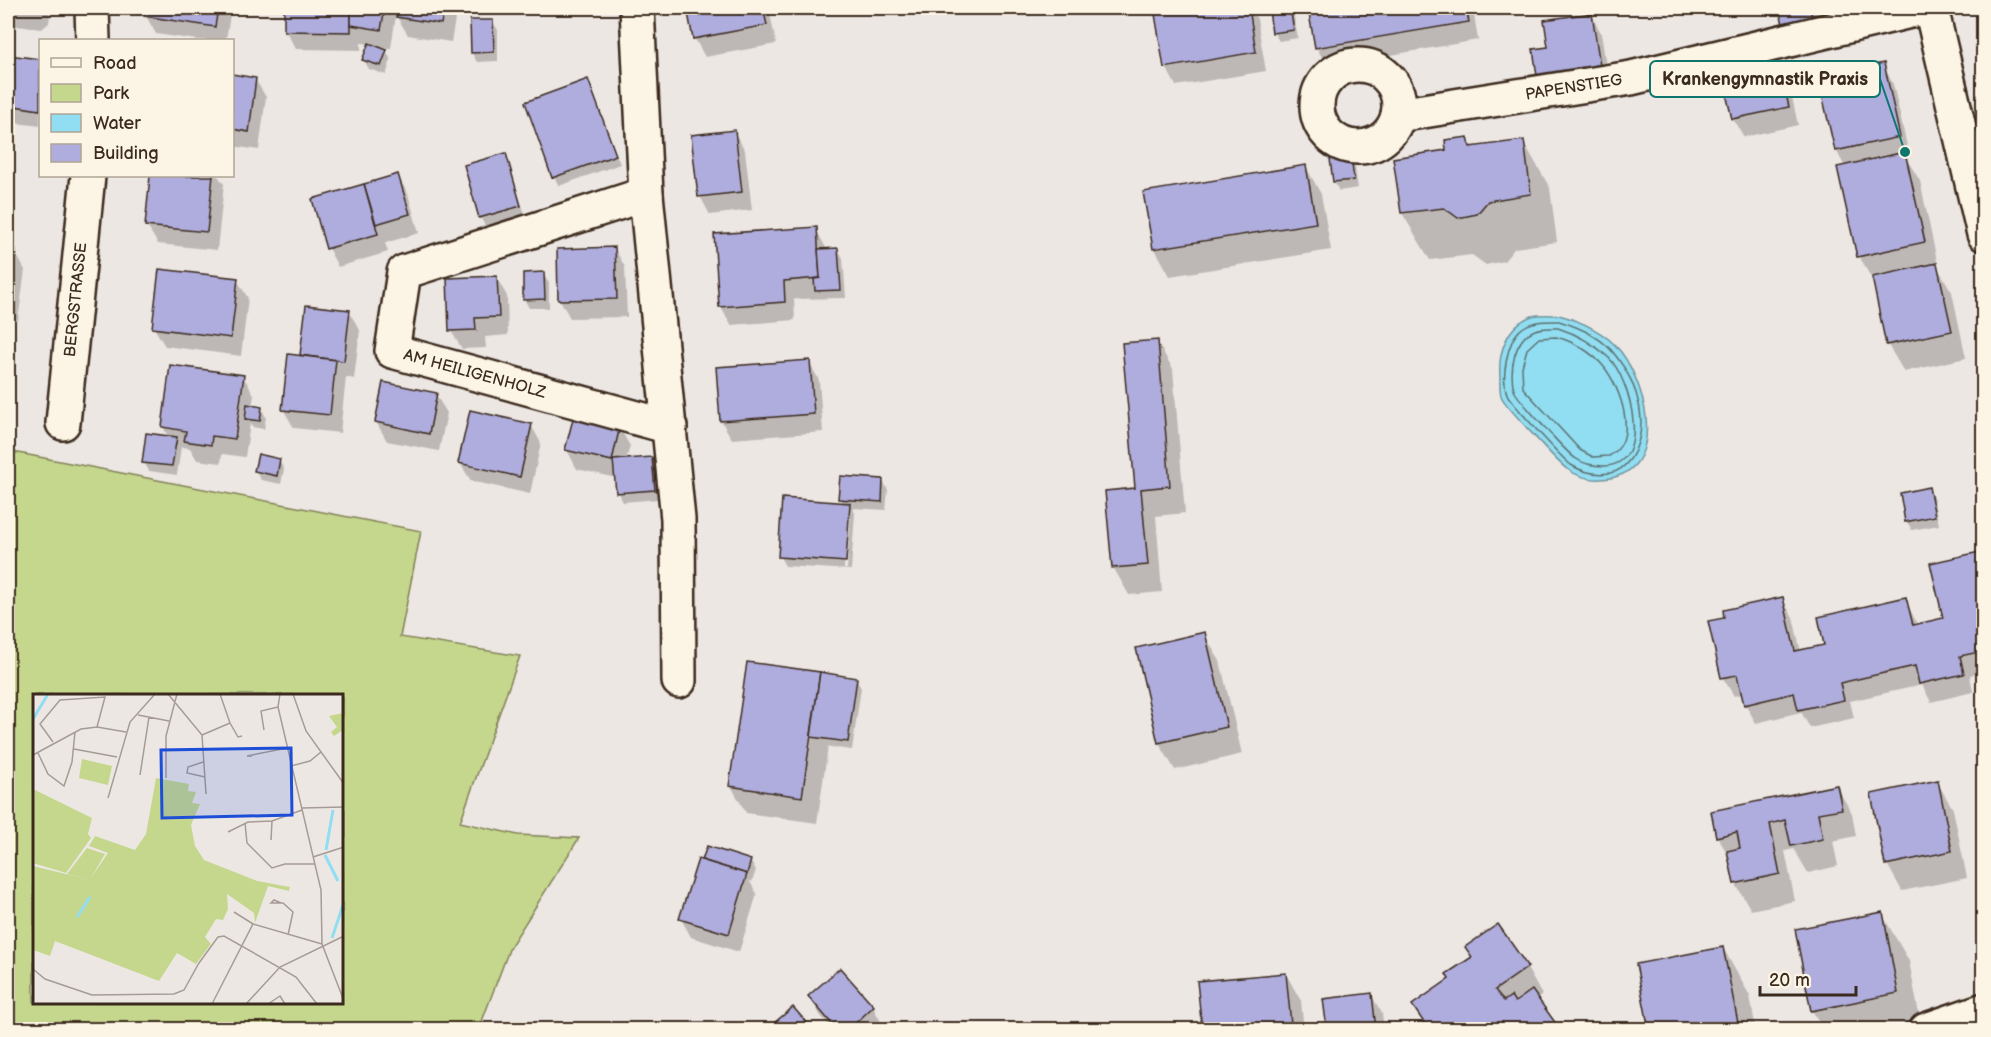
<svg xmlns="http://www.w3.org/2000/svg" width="1991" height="1037" font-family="'Balsamiq Sans',sans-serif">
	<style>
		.green { fill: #c5d78c; stroke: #808055; stroke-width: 1.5; fill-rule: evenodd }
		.water { fill: #91ddf1; stroke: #6f959d; stroke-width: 1.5 }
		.shadow { fill: #0003; fill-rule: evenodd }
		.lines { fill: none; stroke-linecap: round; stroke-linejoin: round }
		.shore { stroke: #5d7272; stroke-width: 1.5 }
		.building { fill: #afadde; stroke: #3b2a1e; stroke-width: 1.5 }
		.minor-casing { stroke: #3b2a1e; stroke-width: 38 }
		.minor { stroke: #fcf5e5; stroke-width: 33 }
		.labels { text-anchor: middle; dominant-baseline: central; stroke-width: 5; stroke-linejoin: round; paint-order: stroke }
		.street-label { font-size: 16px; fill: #3b2a1e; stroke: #fcf5e5 }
		.inset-river { fill: none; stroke: #91ddf1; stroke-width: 3 }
		.inset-road { fill: none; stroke: #a69b95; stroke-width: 1.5 }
		.view { fill: #1d4ed8; fill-opacity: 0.15; stroke: #1d4ed8; stroke-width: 3 }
		.inset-edge { fill: none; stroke: #3b2a1e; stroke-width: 3 }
		.leader { fill: none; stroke: #0f766e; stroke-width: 2 }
		.callout-dot { fill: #0f766e; stroke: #fcf5e5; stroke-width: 2 }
		.callout { fill: #fcf5e5; stroke: #0f766e; stroke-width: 2 }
		.callout-label { font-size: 18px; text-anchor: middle; font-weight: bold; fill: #3b2a1e }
	</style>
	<rect width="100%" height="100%" fill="#ede7e4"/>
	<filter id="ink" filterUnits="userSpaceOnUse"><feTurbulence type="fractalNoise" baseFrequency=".0167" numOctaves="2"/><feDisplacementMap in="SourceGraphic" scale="12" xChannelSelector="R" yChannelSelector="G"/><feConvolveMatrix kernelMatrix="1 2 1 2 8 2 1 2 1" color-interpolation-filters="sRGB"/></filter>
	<g filter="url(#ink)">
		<path class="green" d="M8 451 421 531 400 637 520 656 460 822 518 835 579 838 510 947 479 1029H8ZM34 695H342V1002H34Z"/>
		<path class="water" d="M1559 315C1581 321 1607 333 1621 352 1648 388 1669 476 1601 479 1588 480 1577 476 1567 469 1559 464 1506 406 1502 398 1499 393 1500 382 1500 376 1498 352 1507 325 1532 316 1540 314 1551 315 1559 315Z"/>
		<g class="shadow">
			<path d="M8 8H51L49 23 42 29 8 25Z"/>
			<path d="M147 8H231L226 40H197L156 34 146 16Z"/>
			<path d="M286 8H392L396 15 391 48 375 47 386 51 391 60 386 75 369 69 364 60 370 44 361 43V50L296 49 285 30Z"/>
			<path d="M399 8H457L451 42 408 35 397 17Z"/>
			<path d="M689 8H769L776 44 705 57 695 39Z"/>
			<path d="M1202 8H1250L1257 19 1266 71 1176 86 1166 67 1157 15Z"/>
			<path d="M1289 8 1294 17 1298 38 1279 41 1274 33Z"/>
			<path d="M1310 8H1473L1478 40 1327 66 1316 47Z"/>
			<path d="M1781 8H1835L1838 19 1786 28Z"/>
			<path d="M1591 14 1601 33 1609 84 1549 94 1538 75 1550 48Z"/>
			<path d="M493 22 498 30V61L477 62 472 53Z"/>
			<path d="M8 56 40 60V126L8 122Z"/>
			<path d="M1883 65 1893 84 1909 155 1905 156 1920 181 1939 270 1952 292 1966 358 1904 372 1888 345 1875 285 1859 256 1845 167 1836 150Z"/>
			<path d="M1781 74 1791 92 1798 125 1744 137 1733 119Z"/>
			<path d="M232 76 255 79 266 97 259 150 232 146Z"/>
			<path d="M587 81 620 164 559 186 554 177Z"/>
			<path d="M734 132 745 150 752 210 710 215 700 196Z"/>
			<path d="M1467 139 1473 148 1523 141 1550 188 1557 242 1515 248 1504 261 1486 265 1472 255 1430 260 1402 213 1395 159 1448 152Z"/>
			<path d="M505 155 525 214 485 226 480 217Z"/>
			<path d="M1350 158 1355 167 1358 188 1339 191 1334 182 1332 160Z"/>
			<path d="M1306 167 1321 194 1331 250 1170 276 1155 249 1145 193Z"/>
			<path d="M151 176H218L224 184 217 250 158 244 147 226Z"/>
			<path d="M398 176 408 194 419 233 385 243 388 252 338 267 328 248 314 200Z"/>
			<path d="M816 229 827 250 838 249 843 258 846 298 794 299 795 320 731 325 720 306Z"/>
			<path d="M615 249 625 267 627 317 570 318 560 300Z"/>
			<path d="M8 251 15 252 25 270 18 321 8 319Z"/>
			<path d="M543 274 549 283V308H529L524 299Z"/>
			<path d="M496 277 507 296 508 335 485 337 486 348 462 349 451 331Z"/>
			<path d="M237 280 248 298 241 356 165 346 154 328Z"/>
			<path d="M308 307 349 312 360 330 354 379 346 377 340 433 294 428 283 409 302 357Z"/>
			<path d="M1157 342 1173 369 1185 513 1156 516 1162 592 1129 595 1113 567 1136 489Z"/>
			<path d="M809 362 819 380 823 432 732 439 721 421Z"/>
			<path d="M243 376 254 395 252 407 261 408 266 417 264 429 252 427 250 424 245 457 222 454 221 463 197 460 190 448 181 447 177 475 149 471 144 462 169 438 163 427Z"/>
			<path d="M436 395 447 413 439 451 387 441 376 422Z"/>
			<path d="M531 425 541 443 530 494 471 481 460 463Z"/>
			<path d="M619 427 630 446 626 460 651 458 656 467 659 499 623 502 618 493 616 478 577 469 567 450Z"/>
			<path d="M279 460 284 469 281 484 261 480 256 471Z"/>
			<path d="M883 481 888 490 886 510 852 508 855 513 851 570 785 566 780 557 843 504 840 499ZM848 511H851L847 569H844Z"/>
			<path d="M1928 489 1933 497 1939 525 1912 530 1907 522Z"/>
			<path d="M1984 553V672L1970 675 1973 692 1931 702 1922 685 1850 701 1854 718 1810 728 1801 712 1756 723 1745 704 1743 694 1734 696 1723 678 1710 622 1782 599 1793 617 1801 652 1826 646 1905 599 1918 626 1944 620Z"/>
			<path d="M1204 634 1220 661 1242 754 1175 770 1159 743 1138 650Z"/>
			<path d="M748 664 856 679 861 688 852 750 828 747 817 823 746 813 731 786Z"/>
			<path d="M1937 782 1953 809 1967 878 1902 891 1887 864Z"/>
			<path d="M1836 786 1852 813 1856 836 1833 841 1838 866 1808 873 1794 849 1785 851 1795 901 1751 910 1735 883 1730 858 1717 836Z"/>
			<path d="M704 860 750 861 756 870 752 882 749 880 757 894 739 952 691 937 681 919 705 863Z"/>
			<path d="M1984 892V911L1980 893Z"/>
			<path d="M1882 914 1909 961 1922 1030H1823L1812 1010Z"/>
			<path d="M1498 926 1527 968 1542 995 1537 999 1558 1030H1428L1414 1005 1451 980 1473 958Z"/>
			<path d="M1723 948 1750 996 1756 1030H1650Z"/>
			<path d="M840 970 873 1007 883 1026 879 1030H833L820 1015 810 997Z"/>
			<path d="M1286 974 1301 1001 1304 1030H1204Z"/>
			<path d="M1371 995 1382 1013 1384 1030H1329Z"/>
		</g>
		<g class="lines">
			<g class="shore">
				<path d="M1559 321C1579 327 1603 338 1616 356 1638 384 1651 426 1631 458 1626 465 1620 472 1610 473 1596 475 1584 473 1571 465 1564 460 1509 401 1507 394 1501 378 1507 342 1520 330 1531 320 1546 321 1559 321Z"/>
				<path d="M1558 328C1577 334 1594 344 1609 358 1630 379 1653 464 1605 466 1594 466 1584 465 1575 458 1567 453 1515 396 1514 390 1509 370 1514 338 1535 330 1542 327 1551 328 1558 328Z"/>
				<path d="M1556 337C1573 341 1593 353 1604 367 1620 387 1640 440 1609 456L1593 457 1580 450 1523 388 1522 367 1527 349 1539 338Z"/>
			</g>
		</g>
		<g class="building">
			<path d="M145 8H218L215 27 144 16Z"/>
			<path d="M284 8H351V32L284 31Z"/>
			<path d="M351 8H385L381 30 351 25Z"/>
			<path d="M397 8H444L441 24 396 17Z"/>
			<path d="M687 8H763L767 25 693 39Z"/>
			<path d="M1192 8H1249L1256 52 1164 68 1155 14Z"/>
			<path d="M1290 8 1294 30 1272 33 1269 10Z"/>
			<path d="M1308 8H1466L1469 22 1315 48Z"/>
			<path d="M1779 8H1810L1813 21 1784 28Z"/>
			<path d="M1592 13 1600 66 1537 76 1533 49 1548 47 1544 20Z"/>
			<path d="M470 20H493L494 52 471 53Z"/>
			<path d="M369 43 387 50 381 66 362 60Z"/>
			<path d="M8 55 40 59V110L8 105Z"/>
			<path d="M1884 63 1900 137 1835 151 1818 77Z"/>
			<path d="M1781 72 1789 107 1732 119 1724 85Z"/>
			<path d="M232 74 256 78 249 132 232 129Z"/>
			<path d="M588 79 616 155 552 178 525 102Z"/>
			<path d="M735 130 742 192 698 197 691 135Z"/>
			<path d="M1468 137 1470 147 1524 140 1531 194 1488 201 1477 214 1458 218 1444 208 1401 213 1393 158 1446 150 1445 140Z"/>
			<path d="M1905 152 1925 242 1857 257 1837 167Z"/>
			<path d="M506 153 521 206 479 218 464 165Z"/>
			<path d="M1351 156 1354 180 1333 182 1330 159Z"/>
			<path d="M1306 165 1316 223 1153 249 1143 192Z"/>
			<path d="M398 174 410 214 376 224 364 184Z"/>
			<path d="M150 176H213L207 232 145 226Z"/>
			<path d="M364 184 378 234 326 249 312 199Z"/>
			<path d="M817 227 820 278 784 281 785 302 719 307 714 234Z"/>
			<path d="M615 247 617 299 558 300 557 249Z"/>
			<path d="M838 248 841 290 815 291 814 279 820 278 818 249Z"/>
			<path d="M8 249 16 250 8 303Z"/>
			<path d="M1937 263 1952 331 1886 345 1872 277Z"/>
			<path d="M159 269 238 278 231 338 152 328Z"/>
			<path d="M544 272 545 299 523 300V273Z"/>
			<path d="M497 276 499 317 475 318 476 330 449 331 447 278Z"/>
			<path d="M306 305 350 310 344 361 300 355Z"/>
			<path d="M1158 340 1170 486 1141 489 1148 565 1112 568 1105 491 1135 488 1122 343Z"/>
			<path d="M288 354 336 360 330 415 282 410Z"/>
			<path d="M810 360 814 414 720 421 716 367Z"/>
			<path d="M170 365 244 375 235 439 212 436 211 445 184 441 186 431 162 427Z"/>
			<path d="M383 382 437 393 429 434 375 422Z"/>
			<path d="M247 404 262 407 260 421 245 419Z"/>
			<path d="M470 410 532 424 520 477 458 463Z"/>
			<path d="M574 415 620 426 612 461 565 450Z"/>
			<path d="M146 433 177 437 172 466 142 463Z"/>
			<path d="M258 454 280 459 277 476 254 471Z"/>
			<path d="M652 457 655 490 616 493 613 460Z"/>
			<path d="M840 476 883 479 882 502 838 499Z"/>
			<path d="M1929 487 1935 516 1905 522 1900 493Z"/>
			<path d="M782 498 850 503 846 562 778 557Z"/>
			<path d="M1984 551V651L1960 656 1964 674 1919 684 1915 666 1840 683 1844 700 1798 710 1794 693 1744 705 1737 675 1721 678 1708 621 1724 618 1723 610 1783 597 1795 651 1824 645 1818 617 1906 597 1913 625 1943 618 1930 563Z"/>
			<path d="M1205 632 1227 727 1158 743 1136 648Z"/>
			<path d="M747 662 820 672 802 797 729 786Z"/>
			<path d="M820 672 857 678 848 742 811 737Z"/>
			<path d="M1938 780 1952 851 1885 865 1871 794Z"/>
			<path d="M1837 785 1842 809 1818 813 1823 839 1791 846 1785 820 1770 824 1780 874 1734 884 1727 851 1740 848 1737 832 1716 837 1711 811Z"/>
			<path d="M707 846 751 860 747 874 702 860Z"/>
			<path d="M698 859 747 874 729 934 679 919Z"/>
			<path d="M1883 912 1898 993 1811 1011 1795 929Z"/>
			<path d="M1498 924 1528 967 1495 990 1504 1001 1511 996 1515 1002 1532 990 1559 1028 1429 1030 1412 1005 1449 979 1446 974 1472 957 1465 947Z"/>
			<path d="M1723 947 1739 1028 1649 1030 1636 964Z"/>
			<path d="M840 968 874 1006 848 1030H837L808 996Z"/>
			<path d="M1286 973 1291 1024 1202 1030 1197 981Z"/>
			<path d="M1372 993 1376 1030H1327L1323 999Z"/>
			<path d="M793 1007 813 1030H777L773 1024Z"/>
		</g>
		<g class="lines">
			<g class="minor-casing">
				<g id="minor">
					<path d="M92 8 93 40"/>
					<path d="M637 8 646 194 678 519 679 681"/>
					<path d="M1931 8 1984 234"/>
					<circle cx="1358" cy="106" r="41"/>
					<path id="s1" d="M1398 115 1631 78 1923 8"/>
					<path id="s2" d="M646 194 404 272 392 351 670 427"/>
					<path id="s3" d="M63 423 88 176"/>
					<path d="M1926 1030 1984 1010"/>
				</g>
			</g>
			<use href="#minor" class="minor"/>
		</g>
	</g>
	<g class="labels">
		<g class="street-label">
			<text stroke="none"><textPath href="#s1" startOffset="178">PAPENSTIEG</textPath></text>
			<text stroke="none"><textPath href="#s3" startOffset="124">BERGSTRASSE</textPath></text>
			<text stroke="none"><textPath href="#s2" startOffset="420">AM HEILIGENHOLZ</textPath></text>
		</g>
	</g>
	<g transform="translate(33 694)">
		<rect width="310" height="310" fill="#ede7e4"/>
		<path d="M310 19V36L301 42 298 38 304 33 296 22ZM49 65 79 72 75 91 46 84ZM123 84 156 90 155 97 163 98 159 109 167 110 158 131 162 152 171 166 224 187 257 193 256 197 235 192 222 229 221 219 194 200 195 215 190 226 183 225 172 243 178 250 163 270 144 259 126 287 22 247 17 262 0 256V172L57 186 34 180 54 154 72 160 58 184 75 159 56 152 62 142 102 156 113 140ZM0 95 59 124 55 140 58 144 33 179 0 169Z" fill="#c5d78c"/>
		<path class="inset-river" d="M0 25 15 0M293 156 300 116M292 161 305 187M44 223 57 203M299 244 310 211"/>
		<path class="inset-road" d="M135 0 169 41 173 100M187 0 197 29 205 43 209 42M247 0 245 13 288 196 289 250 311 307M260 0 273 37 311 90M105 21 136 27M231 36 228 17 245 13M169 41 197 29M20 48 7 30 27 6 72 3 64 33M41 55 84 63M5 59 15 80 31 92 39 68 42 38M0 61 48 35 64 33 93 38M219 62H214L254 54M170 68 155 73 154 79 172 83M258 72 277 67 288 58M107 81 116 23M133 84V42L144 0M75 104 97 28 122 0M269 114 311 113M311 117V143M212 129 214 149 239 174 252 170H282M195 138 215 128 239 127 269 116M238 146 239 127M280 163 311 153M248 209H238L241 206 248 209H250L260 218 255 241M201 218 220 230M0 275 12 285 59 301 141 300 151 296 166 269 185 243 191 242 263 283 284 310M179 310 220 230 289 250M213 310 247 273 311 242M235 310 247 302 252 310"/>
		<path class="view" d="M258 54 259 121 129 124 128 56Z"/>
		<rect width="310" height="310" class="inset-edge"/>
	</g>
	<path class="leader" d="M1905 152L1880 79"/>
	<circle class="callout-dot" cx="1905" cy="152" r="6"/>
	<rect class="callout" x="1650" y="61" width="230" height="36" rx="6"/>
	<g class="callout-label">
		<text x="1765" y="85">Krankengymnastik Praxis</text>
	</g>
	<rect width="1991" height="1037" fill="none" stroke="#fcf5e5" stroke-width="30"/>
	<rect x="15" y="15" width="1961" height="1007" fill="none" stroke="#3b2a1e" stroke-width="2" filter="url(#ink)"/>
	<rect x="39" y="39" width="195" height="138" fill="#fcf5e5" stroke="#afa495" stroke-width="1.5"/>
	<rect x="51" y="58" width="30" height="9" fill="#fcf5e5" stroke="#afa495" stroke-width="1.5"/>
	<text x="93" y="69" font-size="18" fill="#3b2a1e">Road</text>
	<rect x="51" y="84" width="30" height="18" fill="#c5d78c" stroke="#afa495" stroke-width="1.5"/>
	<text x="93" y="99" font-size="18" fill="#3b2a1e">Park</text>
	<rect x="51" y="114" width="30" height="18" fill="#91ddf1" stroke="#afa495" stroke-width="1.5"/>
	<text x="93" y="129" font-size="18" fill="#3b2a1e">Water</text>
	<rect x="51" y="144" width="30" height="18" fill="#afadde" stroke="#afa495" stroke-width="1.5"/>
	<text x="93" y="159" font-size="18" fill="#3b2a1e">Building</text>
	<path d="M1760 986v9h96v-9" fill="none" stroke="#3b2a1e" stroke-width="3"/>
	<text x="1769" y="986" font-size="18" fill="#3b2a1e" stroke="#fcf5e5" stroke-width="4.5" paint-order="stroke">20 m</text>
</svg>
